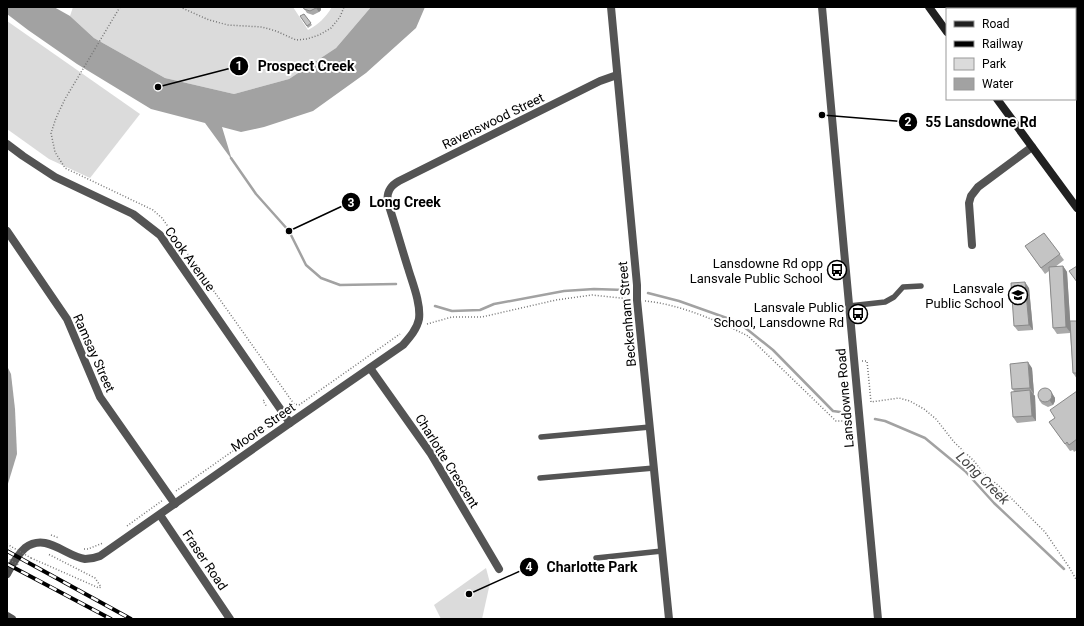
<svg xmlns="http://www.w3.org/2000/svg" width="1084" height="626" font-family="Roboto,sans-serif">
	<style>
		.green { fill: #dbdbdb }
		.water { fill: #a2a2a2 }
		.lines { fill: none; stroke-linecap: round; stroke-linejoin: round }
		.stream { stroke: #a2a2a2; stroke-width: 2.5 }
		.path { stroke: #767676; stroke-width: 1.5; stroke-dasharray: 1 2; stroke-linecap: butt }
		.lane { stroke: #545454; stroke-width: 5.5 }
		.street { stroke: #545454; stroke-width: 8 }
		.secondary { stroke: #212121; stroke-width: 8 }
		.rail-casing { stroke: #000; stroke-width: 4 }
		.rail { stroke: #fff; stroke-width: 2.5; stroke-dasharray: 8; stroke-linecap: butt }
		.path-bridge { stroke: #767676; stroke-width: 1.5; stroke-dasharray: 1 2; stroke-linecap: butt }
		.wall { fill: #a9a9a9 }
		.shaded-wall { fill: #898989 }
		.building { fill: #c4c4c4; stroke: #898989 }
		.labels { text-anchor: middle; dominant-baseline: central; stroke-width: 4; stroke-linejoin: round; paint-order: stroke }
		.street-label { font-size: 13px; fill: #000; stroke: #fff }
		.poi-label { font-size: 13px; fill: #000; stroke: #fff; text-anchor: end }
		.water-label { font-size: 14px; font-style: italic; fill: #434343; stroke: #fff }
		.leader { fill: none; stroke: #000; stroke-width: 1.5 }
		.callout-dot { fill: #000; stroke: #fff; stroke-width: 1.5 }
		.mark-label { font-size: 12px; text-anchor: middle; font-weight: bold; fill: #fff }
		.callout-label { font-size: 14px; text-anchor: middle; font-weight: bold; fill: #000; stroke: #fff; stroke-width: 4; stroke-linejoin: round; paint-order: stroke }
	</style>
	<rect width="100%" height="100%" fill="#fff"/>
	<g class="green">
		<path d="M73 7H293L308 30C319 24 325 18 332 7H371L336 48 289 79 234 94 165 78 94 38 70 16Z"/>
		<path d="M7 21 140 114 90 178 49 159 7 129Z"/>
		<path d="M486 568 490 583 482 619H441L434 605Z"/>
	</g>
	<g class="water">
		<path d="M7 7H54L70 16 94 38 165 78 234 94 289 79 336 48 371 7H425L416 28 366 73 313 111 264 127 241 132 222 127 232 160 205 123 151 109 77 64 28 30 7 14Z"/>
		<path d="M7 366 11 374 15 409 17 454 7 487Z"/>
	</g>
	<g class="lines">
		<g class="stream">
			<path d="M231 158 256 194 289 231 306 265 321 278 340 285 396 284"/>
			<path d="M648 293 679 301 738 322 773 350 833 411 840 412"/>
			<path d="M435 306 452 311 480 310 494 304 564 291 594 289 625 290"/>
			<path d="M875 419 885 421 925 438 965 471 994 503 1064 569"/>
		</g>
		<g class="path">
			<path d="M120 7 65 99 56 118 51 133 55 152 65 168 153 210 162 218 294 404 299 405 400 334"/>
			<path d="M180 7 209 20 228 25 262 27 276 31 296 40 307 39 319 35 331 28 340 17 344 7"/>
			<path d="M645 301C679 304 718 321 748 336L836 421H846L842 363H845"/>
			<path d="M427 324 452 317H482L556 300 592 295 630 299"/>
			<path d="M862 361H867L871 402 899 398 910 401 924 409 936 419 954 442 974 461 984 474 999 486 1045 532 1069 567 1077 581"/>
			<path d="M264 400 263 401 267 407"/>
			<path d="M176 491 277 420"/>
			<path d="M127 526 163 500"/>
			<path d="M51 535 59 538"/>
			<path d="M84 549H88L103 543"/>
			<path d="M7 554 11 549"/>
			<path d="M31 558 99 588 101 587 95 578 48 554"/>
		</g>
		<g class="lane">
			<path d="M849 306 885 302 894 297 903 287 921 286"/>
			<path d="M541 437 650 427"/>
			<path d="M540 478 654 468"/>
			<path d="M596 558 662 551"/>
		</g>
		<g class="street">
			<path d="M611 7 637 285V300L669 619"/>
			<path d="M822 7C841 211 858 415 878 619"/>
			<path d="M7 144 23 156 55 177 133 214 160 235 290 423"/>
			<path d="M7 231 67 319 100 397 175 504"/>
			<path d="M972 245 969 203 971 196 978 187 1032 147"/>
			<path d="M370 368 431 454 499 569"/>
			<path d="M160 515 230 619"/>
			<path d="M7 574C12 565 17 555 25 548 46 532 65 556 85 559 91 559 95 558 100 556L290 423 403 345C410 337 417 329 419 319 421 303 412 282 408 268 401 246 395 224 388 203 386 192 390 186 399 181L600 81 617 75"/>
			<path d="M7 616 12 619"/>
		</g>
		<g class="secondary">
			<path d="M929 7 947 32"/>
			<path d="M997 99 1077 208"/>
		</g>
		<g class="rail-casing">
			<g id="rail">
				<path d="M7 551 131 619"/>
				<path d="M7 564 111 619"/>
			</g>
		</g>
		<use href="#rail" class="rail"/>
		<g class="path-bridge">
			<path d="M7 544 31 558"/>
			<path d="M7 558 19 565"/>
		</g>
	</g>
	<g class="wall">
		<path d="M303 7H321V10L319 12 313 15 307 13Z"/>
		<path d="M304 14 312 25 308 28 300 16Z"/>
		<path d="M1044 233 1064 260 1055 267 1063 266 1067 272 1070 321H1077V379L1073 373 1070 333 1057 334 1053 328 1049 271 1045 274 1025 246Z"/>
		<path d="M1029 288 1033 330 1018 331 1014 326Z"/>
		<path d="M1032 368 1034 394H1033L1035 396 1036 421 1017 423 1013 417 1014 391 1012 389Z"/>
		<path d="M1050 390 1055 398V401L1053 405 1048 407 1042 404 1039 400Z"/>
		<path d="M1077 391V450L1074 452 1073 450 1070 451 1049 422 1055 418Z"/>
	</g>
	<g class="shaded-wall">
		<path d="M317 7H321V10L319 12 316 8Z"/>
		<path d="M1063 266 1067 272 1071 333 1066 327Z"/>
		<path d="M1025 282 1029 288 1033 330 1029 325Z"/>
		<path d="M1028 362 1032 368 1034 394 1030 388Z"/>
		<path d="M1030 390 1035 396 1036 421 1032 416Z"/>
		<path d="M1050 390 1055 398V401L1053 405 1050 401Z"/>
	</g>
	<g class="building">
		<path d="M303 7H317L316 8 310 11 304 9Z"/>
		<path d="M304 14 311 23 307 26 300 16Z"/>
		<path d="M1044 233 1060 254 1041 268 1025 246Z"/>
		<path d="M1063 266 1066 327 1053 328 1049 267Z"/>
		<path d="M1077 266V282L1069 271Z"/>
		<path d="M1025 282 1029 325 1014 326 1011 283Z"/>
		<path d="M1070 321H1077V373H1073Z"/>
		<path d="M1028 362 1030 388 1012 389 1010 364Z"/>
		<circle cx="1045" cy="395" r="7"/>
		<path d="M1030 390 1032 416 1013 417 1011 392Z"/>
		<path d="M1077 391V439L1069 445 1067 442 1065 444 1049 422 1055 418 1050 410Z"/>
	</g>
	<defs>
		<g id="bus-ring" transform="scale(1)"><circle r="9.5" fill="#fff" stroke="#000" stroke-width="1.5"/><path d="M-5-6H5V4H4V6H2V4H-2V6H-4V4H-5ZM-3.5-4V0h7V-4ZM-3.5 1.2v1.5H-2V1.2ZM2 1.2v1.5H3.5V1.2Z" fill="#000"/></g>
		<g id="school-ring" transform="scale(1)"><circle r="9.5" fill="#fff" stroke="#000" stroke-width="1.5"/><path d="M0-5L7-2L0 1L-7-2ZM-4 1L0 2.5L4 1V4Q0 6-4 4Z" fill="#000"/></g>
	</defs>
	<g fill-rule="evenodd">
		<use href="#bus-ring" x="837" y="270"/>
		<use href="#school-ring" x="1018" y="295"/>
		<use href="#bus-ring" x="858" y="314"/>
	</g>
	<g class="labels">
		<g class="street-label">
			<text transform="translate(493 121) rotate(-26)">Ravenswood Street</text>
			<text transform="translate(190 259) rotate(54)">Cook Avenue</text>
			<text transform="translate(627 314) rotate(-95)">Beckenham Street</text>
			<text transform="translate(94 353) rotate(66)">Ramsay Street</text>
			<text transform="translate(845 398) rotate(-95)">Lansdowne Road</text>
			<text transform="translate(263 427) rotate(-35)">Moore Street</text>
			<text transform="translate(447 461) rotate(58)">Charlotte Crescent</text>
			<text transform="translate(205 560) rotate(56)">Fraser Road</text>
		</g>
		<g class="poi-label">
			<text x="823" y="263">Lansdowne Rd opp<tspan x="823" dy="15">Lansvale Public School</tspan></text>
			<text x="1004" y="288">Lansvale<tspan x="1004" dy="15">Public School</tspan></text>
			<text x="844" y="307">Lansvale Public<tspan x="844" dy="15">School, Lansdowne Rd</tspan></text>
		</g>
		<g class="water-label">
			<text transform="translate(983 478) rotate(45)">Long Creek</text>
		</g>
	</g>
	<path class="leader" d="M158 87L239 66M822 115L908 122M289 231L351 202M469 594L529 567"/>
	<g class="callout-dot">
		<circle cx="158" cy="87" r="4"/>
		<circle cx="822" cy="115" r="4"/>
		<circle cx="289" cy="231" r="4"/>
		<circle cx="469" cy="594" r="4"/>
		<circle cx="239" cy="66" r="10"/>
		<circle cx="908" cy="122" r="10"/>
		<circle cx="351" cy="202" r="10"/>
		<circle cx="529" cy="567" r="10"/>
	</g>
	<g class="mark-label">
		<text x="239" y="70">1</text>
		<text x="908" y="126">2</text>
		<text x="351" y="207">3</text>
		<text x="529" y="571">4</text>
	</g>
	<g class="callout-label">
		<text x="306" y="71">Prospect Creek</text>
		<text x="981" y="127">55 Lansdowne Rd</text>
		<text x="405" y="207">Long Creek</text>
		<text x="592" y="572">Charlotte Park</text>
	</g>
	<rect width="1084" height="626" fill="none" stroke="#000000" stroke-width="16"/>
	<rect x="946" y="8" width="130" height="92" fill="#ffffff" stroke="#999999"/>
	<rect x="954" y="21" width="20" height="6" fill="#212121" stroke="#999999"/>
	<text x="982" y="28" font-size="12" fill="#000000">Road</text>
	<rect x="954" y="41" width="20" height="6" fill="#000000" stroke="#999999"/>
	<text x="982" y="48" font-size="12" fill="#000000">Railway</text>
	<rect x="954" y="58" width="20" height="12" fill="#dbdbdb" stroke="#999999"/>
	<text x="982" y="68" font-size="12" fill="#000000">Park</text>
	<rect x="954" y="78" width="20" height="12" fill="#a2a2a2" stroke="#999999"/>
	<text x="982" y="88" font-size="12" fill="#000000">Water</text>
</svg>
